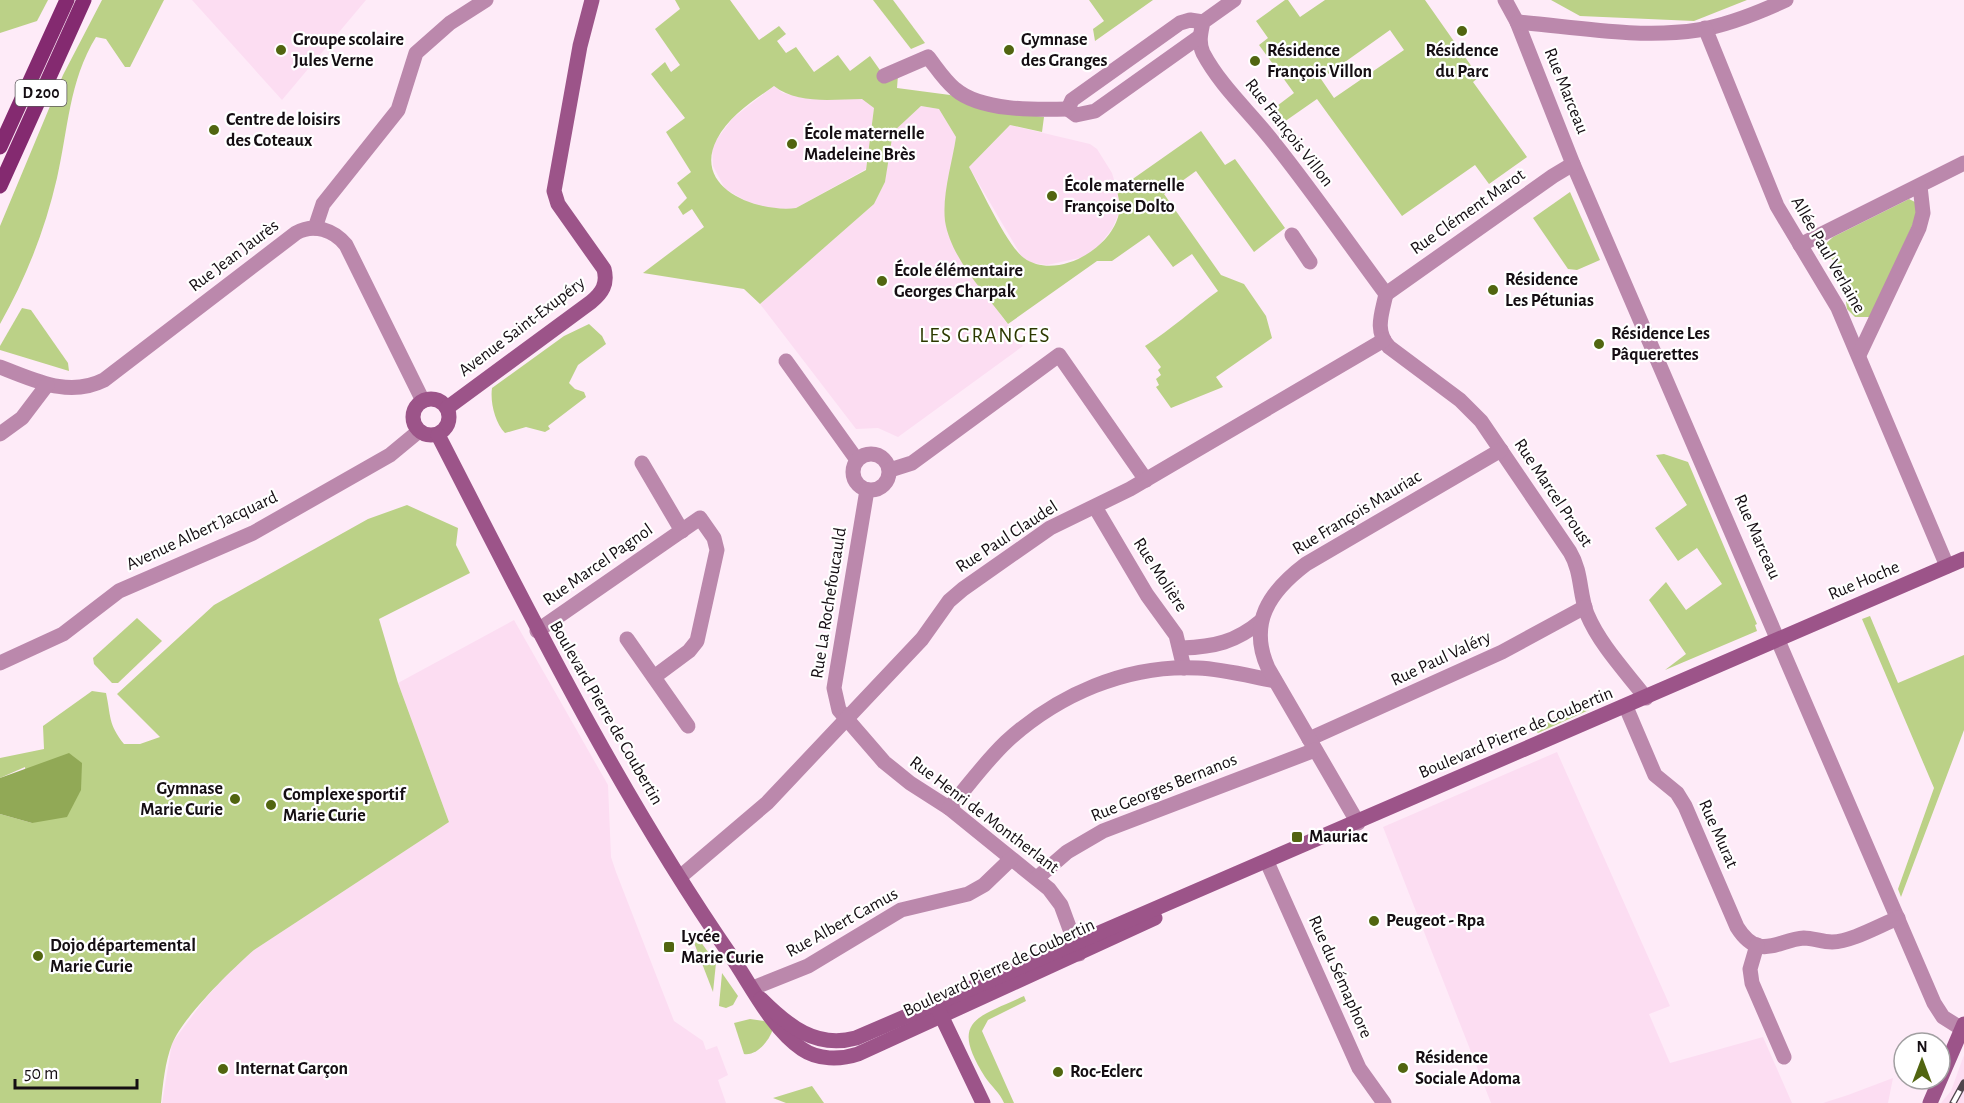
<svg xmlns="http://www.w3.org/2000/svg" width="1964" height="1103" font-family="'Alegreya Sans',sans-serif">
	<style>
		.built { fill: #fcddf2 }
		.green { fill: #bbd187; fill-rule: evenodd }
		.water { fill: #91a956 }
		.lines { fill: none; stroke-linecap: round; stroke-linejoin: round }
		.street { stroke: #bb88ac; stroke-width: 15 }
		.secondary { stroke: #9c5489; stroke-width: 15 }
		.primary { stroke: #842a70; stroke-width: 15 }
		.rail-casing { stroke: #4f454c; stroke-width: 7 }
		.rail { stroke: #fff; stroke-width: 4.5; stroke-dasharray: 14; stroke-linecap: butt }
		.poi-dot { fill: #516510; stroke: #fff; stroke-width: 2 }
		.labels { text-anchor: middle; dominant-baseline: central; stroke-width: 4.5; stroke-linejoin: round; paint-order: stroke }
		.shield { fill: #fff; stroke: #5b565a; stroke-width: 1.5 }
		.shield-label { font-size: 16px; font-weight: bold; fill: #150e13 }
		.poi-label { font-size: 18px; font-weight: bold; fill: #150e13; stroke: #fff; text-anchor: start }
		.street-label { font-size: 18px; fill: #150e13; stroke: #fff }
		.quarter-label { font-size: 21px; letter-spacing: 1.5px; fill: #2c3900; stroke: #fff }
	</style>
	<rect width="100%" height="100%" fill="#feebf8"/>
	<g class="built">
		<path d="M192 0H366L282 100Z"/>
		<path d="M774 86 783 93 803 98H862L874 108 866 169 796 208 784 209 755 206 725 189 713 166 712 149 717 139 733 118Z"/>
		<path d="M921 106 939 109 956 137 945 209 951 239 961 259 1023 346 898 437 878 428 856 429 760 304 874 204 885 182 892 132Z"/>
		<path d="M1010 125 1090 144 1097 149 1112 173 1117 190 1119 213 1112 229 1097 248 1084 257 1047 265 1032 263 1022 257 969 167Z"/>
		<path d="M514 620 608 785 611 857 616 872 674 1021 703 1041 706 1050 717 1046 728 1075 718 1080 726 1103H162L172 1043 204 1000 232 969 254 950 449 822 398 683Z"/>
		<path d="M1557 752 1670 1006 1649 1014 1670 1063 1763 1037 1792 1103H1491L1383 827Z"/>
		<path d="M1964 1055V1103H1941L1951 1091Z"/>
		<path d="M1893 1078 1888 1103H1823L1848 1095Z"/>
	</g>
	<g class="green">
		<path d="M0 0H48L37 21 0 33Z"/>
		<path d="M102 0H164L130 67H125L106 39 96 37C69 81 68 130 57 178 45 230 26 278 0 324V226L63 75Z"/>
		<path d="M675 0H730L759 40 779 26 786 34 777 41 786 53 796 47 814 72 838 55 850 71 870 56 887 80 898 75 897 88 950 95 995 111 1044 117 1042 132 1010 125 969 167C981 188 1007 246 1024 258 1056 281 1112 249 1119 213 1121 206 1118 197 1117 190L1201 131 1225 165 1235 159 1285 228 1254 252 1196 171 1164 194 1221 275 1244 284 1266 316 1272 338 1216 377 1223 387 1171 408 1156 387 1159 385 1156 379 1161 375 1158 370 1161 367 1145 346C1172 329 1193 309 1218 291L1192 254 1173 267 1149 235 1112 261H1097L1008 324C986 294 951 259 945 221 942 194 952 164 956 137L939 109 921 106 893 132 885 182 874 204 760 304 744 289 643 273 704 227 692 209 683 215 678 207 687 198 677 183 691 172 666 132 685 118 651 74 665 62 671 72 680 65 655 29 680 9ZM774 86C798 105 834 99 862 99L874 108 866 170 796 208C759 213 691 189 717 139 729 116 753 101 774 86Z"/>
		<path d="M873 0H893L925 43 911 49Z"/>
		<path d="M1089 0H1153L1095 41 1093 29 1104 21Z"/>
		<path d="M1285 0H1288L1300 17 1325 0H1425L1479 77 1473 82 1527 157 1489 184 1475 165 1402 216 1317 99 1284 122 1273 109 1294 93 1259 45 1268 38 1256 21ZM1390 30 1404 50 1334 98 1321 79Z"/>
		<path d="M1551 0H1747L1694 21 1580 16Z"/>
		<path d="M1570 192 1600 260 1577 270 1568 269 1533 218Z"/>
		<path d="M1909 199 1915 202 1917 215 1871 317H1855L1847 309 1846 302 1852 293 1832 259 1819 255V250L1833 237Z"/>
		<path d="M22 308 31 310 68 363 69 371 0 350V346Z"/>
		<path d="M589 324 602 336 606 344 578 365 569 383 575 389 584 392 586 397 548 426 550 429 545 432 526 427 505 433C495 423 490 402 492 388L564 336Z"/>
		<path d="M1664 454 1688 462 1757 624 1755 625 1757 631 1665 670 1686 654 1649 600 1666 582 1686 610 1722 584 1697 548 1678 561 1655 528 1687 505 1656 455Z"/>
		<path d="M407 505 458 528 456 545 470 573 379 619 398 683 449 822 254 950C231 970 183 1017 172 1044 165 1062 163 1084 161 1103H0V814L32 823 25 767 0 778V758L44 749 43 726 92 691 106 693C111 716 108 724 124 744H140L160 737 117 694 214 605 368 519Z"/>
		<path d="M1870 616 1898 683 1964 655V730L1901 897 1898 889 1934 788 1862 619Z"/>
		<path d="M137 618 162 641 118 683H112L94 664 93 658Z"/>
		<path d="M1585 704 1589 710 1538 733 1533 728 1542 723 1544 725 1567 709 1571 714Z"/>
		<path d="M695 934 716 963 713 992 691 935Z"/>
		<path d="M722 973 738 996 733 1005 726 1008 719 1006Z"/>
		<path d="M1024 996 1026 1001 988 1020 982 1031 1014 1103H1004C1000 1093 991 1086 985 1077 949 1020 977 1018 1024 996Z"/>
		<path d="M750 1019 764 1021 773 1029C769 1041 757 1056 744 1054L734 1023Z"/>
		<path d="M812 1086 824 1103H786L773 1098Z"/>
	</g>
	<path class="water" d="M69 753 82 763 81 790 67 817 32 823 0 814V778Z"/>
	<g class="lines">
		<g class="street">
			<path d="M1234 0 1203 22C1201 32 1198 42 1203 53 1221 87 1251 113 1274 143 1313 192 1349 244 1386 294"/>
			<path d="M1505 0 1517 22 1573 164 1934 1003 1943 1017 1962 1029"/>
			<path d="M1517 22C1575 27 1640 39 1698 30 1728 25 1758 13 1786 0"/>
			<path d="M1705 28 1777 206 1838 308 1947 566"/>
			<path d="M1199 37 1095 111 1076 115 1068 109 1072 100 1180 23 1190 20 1203 22"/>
			<path d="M884 76 928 57C936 67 944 80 955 89 980 111 1036 110 1068 109"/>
			<path d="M315 228 323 204 398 110 416 53 450 23 486 0"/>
			<path d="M1292 235 1310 262"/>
			<path d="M1800 245 1964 163"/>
			<path d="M1386 294C1382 313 1374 331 1389 347L1460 400 1481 421 1570 552C1582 572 1579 593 1587 614 1600 645 1626 672 1646 698"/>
			<path d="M1386 294 1553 176 1573 164"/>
			<path d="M1859 355 1919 228 1923 213 1920 186"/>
			<path d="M786 361 857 460"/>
			<path d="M0 367C35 380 68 398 104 380L296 233C314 223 334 230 346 245L423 401"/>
			<path d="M0 434 22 418 47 385"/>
			<circle cx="871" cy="472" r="18"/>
			<path d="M642 463 682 531"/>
			<path d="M890 470 912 463 1059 355 1146 480"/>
			<path d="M867 490 834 688 839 710 884 762 910 783 949 808 1049 889 1061 905 1079 954"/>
			<path d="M1095 507 1147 595 1176 635 1184 668"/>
			<path d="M537 631 700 518 714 538 717 550 697 641 689 651 654 677"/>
			<path d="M627 639 688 726"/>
			<path d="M1182 648C1214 647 1236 642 1261 621"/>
			<path d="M0 663 63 634 119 591 253 533 390 455 419 431"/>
			<path d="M1626 707 1655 775 1677 793 1685 806 1737 927C1759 962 1777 940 1804 938 1813 938 1822 942 1832 942 1853 941 1878 926 1898 918"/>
			<path d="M1309 739 1502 652 1585 607"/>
			<path d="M949 808C968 786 985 762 1006 742 1057 695 1127 664 1198 668 1223 669 1249 676 1275 681"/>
			<path d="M1358 823 1268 668C1248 623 1269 592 1306 564L1501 450"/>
			<path d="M1267 862 1359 1068 1384 1103"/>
			<path d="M680 877 767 803 922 639 949 601 963 589 1050 528 1130 489 1384 340"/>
			<path d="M1037 878 1067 852 1103 831 1315 750"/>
			<path d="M1757 945 1750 969 1752 983 1784 1057"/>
			<path d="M753 988 808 966 901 910 968 894 984 885 1011 859"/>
		</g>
		<g class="secondary">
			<circle cx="431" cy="417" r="18"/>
			<path d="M447 408 591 302C602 293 608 284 604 269L558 204 554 191 580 46 592 0"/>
			<path d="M438 435C529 612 617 791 731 956 751 985 772 1029 802 1049 818 1060 840 1060 858 1054L1155 918"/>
			<path d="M761 999C788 1026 816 1049 856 1038L1964 559"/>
			<path d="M938 1009 983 1103"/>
			<path d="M1930 1103 1964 1024"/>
		</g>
		<g class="primary">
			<path d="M0 147 67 0"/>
			<path d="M0 186 84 0"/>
		</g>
		<g class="rail-casing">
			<path id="rail" d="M1953 1103 1964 1083"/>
		</g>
		<use href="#rail" class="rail"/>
	</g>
	<g class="poi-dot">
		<circle cx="1462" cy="31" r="6"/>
		<circle cx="281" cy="50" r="6"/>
		<circle cx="1009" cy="50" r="6"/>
		<circle cx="1255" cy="61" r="6"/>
		<circle cx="214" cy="130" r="6"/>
		<circle cx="792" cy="144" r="6"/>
		<circle cx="1052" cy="196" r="6"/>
		<circle cx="882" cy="281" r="6"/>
		<circle cx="1493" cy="290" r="6"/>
		<circle cx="1599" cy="344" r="6"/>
		<circle cx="235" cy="799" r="6"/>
		<circle cx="271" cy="805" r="6"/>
		<rect x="1291" y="831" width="12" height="12" rx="3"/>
		<circle cx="1374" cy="921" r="6"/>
		<rect x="663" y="941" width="12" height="12" rx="3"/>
		<circle cx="38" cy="956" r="6"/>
		<circle cx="1403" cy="1068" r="6"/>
		<circle cx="223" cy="1069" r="6"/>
		<circle cx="1058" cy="1072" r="6"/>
	</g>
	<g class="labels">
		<rect class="shield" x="15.5" y="80" width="51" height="26" rx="4.5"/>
		<g class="shield-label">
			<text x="41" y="93">D 200</text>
		</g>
		<g class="poi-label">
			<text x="293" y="40">Groupe scolaire<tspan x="293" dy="21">Jules Verne</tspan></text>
			<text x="1021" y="40">Gymnase<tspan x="1021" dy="21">des Granges</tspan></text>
			<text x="1267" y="51">Résidence<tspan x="1267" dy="21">François Villon</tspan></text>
			<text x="1462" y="51" text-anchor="middle">Résidence<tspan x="1462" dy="21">du Parc</tspan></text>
			<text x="226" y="120">Centre de loisirs<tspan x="226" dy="21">des Coteaux</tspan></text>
			<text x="804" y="134">École maternelle<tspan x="804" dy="21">Madeleine Brès</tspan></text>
			<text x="1064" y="186">École maternelle<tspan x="1064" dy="21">Françoise Dolto</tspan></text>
			<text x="894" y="271">École élémentaire<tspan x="894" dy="21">Georges Charpak</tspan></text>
			<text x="1505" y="280">Résidence<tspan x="1505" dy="21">Les Pétunias</tspan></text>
			<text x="1611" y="334">Résidence Les<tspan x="1611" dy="21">Pâquerettes</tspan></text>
			<text x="223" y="789" text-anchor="end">Gymnase<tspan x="223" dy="21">Marie Curie</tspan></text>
			<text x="283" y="795">Complexe sportif<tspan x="283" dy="21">Marie Curie</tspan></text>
			<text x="1309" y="837">Mauriac</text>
			<text x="1386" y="921">Peugeot - Rpa</text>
			<text x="681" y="937">Lycée<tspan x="681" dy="21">Marie Curie</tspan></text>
			<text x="50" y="946">Dojo départemental<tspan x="50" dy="21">Marie Curie</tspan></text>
			<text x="1415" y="1058">Résidence<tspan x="1415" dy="21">Sociale Adoma</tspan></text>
			<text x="235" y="1069">Internat Garçon</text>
			<text x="1070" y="1072">Roc-Eclerc</text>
		</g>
		<g class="street-label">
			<text transform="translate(1566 91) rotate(68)">Rue Marceau</text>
			<text transform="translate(1289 133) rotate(52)">Rue François Villon</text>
			<text transform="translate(1468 212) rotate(-35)">Rue Clément Marot</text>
			<text transform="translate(1828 255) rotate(60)">Allée Paul Verlaine</text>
			<text transform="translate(234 256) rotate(-37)">Rue Jean Jaurès</text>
			<text transform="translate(522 327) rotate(-37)">Avenue Saint-Exupéry</text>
			<text transform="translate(1553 493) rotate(56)">Rue Marcel Proust</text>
			<text transform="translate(1357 513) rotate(-31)">Rue François Mauriac</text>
			<text transform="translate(202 531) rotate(-25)">Avenue Albert Jacquard</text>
			<text transform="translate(1007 537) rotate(-33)">Rue Paul Claudel</text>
			<text transform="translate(1757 537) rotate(66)">Rue Marceau</text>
			<text transform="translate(598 565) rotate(-35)">Rue Marcel Pagnol</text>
			<text transform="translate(1160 575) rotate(57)">Rue Molière</text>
			<text transform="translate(1864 581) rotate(-23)">Rue Hoche</text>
			<text transform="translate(829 603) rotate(-81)">Rue La Rochefoucauld</text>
			<text transform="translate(1441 659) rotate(-25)">Rue Paul Valéry</text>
			<text transform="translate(606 713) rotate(60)">Boulevard Pierre de Coubertin</text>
			<text transform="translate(1516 733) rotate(-23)">Boulevard Pierre de Coubertin</text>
			<text transform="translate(1164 788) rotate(-22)">Rue Georges Bernanos</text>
			<text transform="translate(984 815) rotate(37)">Rue Henri de Montherlant</text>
			<text transform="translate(1718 834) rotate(66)">Rue Murat</text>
			<text transform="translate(842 923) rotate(-29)">Rue Albert Camus</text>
			<text transform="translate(999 968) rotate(-25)">Boulevard Pierre de Coubertin</text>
			<text transform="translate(1340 977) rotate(66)">Rue du Sémaphore</text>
		</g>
		<g class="quarter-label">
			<text x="985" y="335">LES GRANGES</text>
		</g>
	</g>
	<g transform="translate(1922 1061)"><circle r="28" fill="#ffffff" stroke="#a19fa1" stroke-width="1.5"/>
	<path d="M0-4.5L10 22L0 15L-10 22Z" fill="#516510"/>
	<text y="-9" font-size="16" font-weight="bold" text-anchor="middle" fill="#150e13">N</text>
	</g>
	<path d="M15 1079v9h122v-9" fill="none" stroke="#150e13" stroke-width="3"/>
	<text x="24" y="1079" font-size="18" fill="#150e13" stroke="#ffffff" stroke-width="4.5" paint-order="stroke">50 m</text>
</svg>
